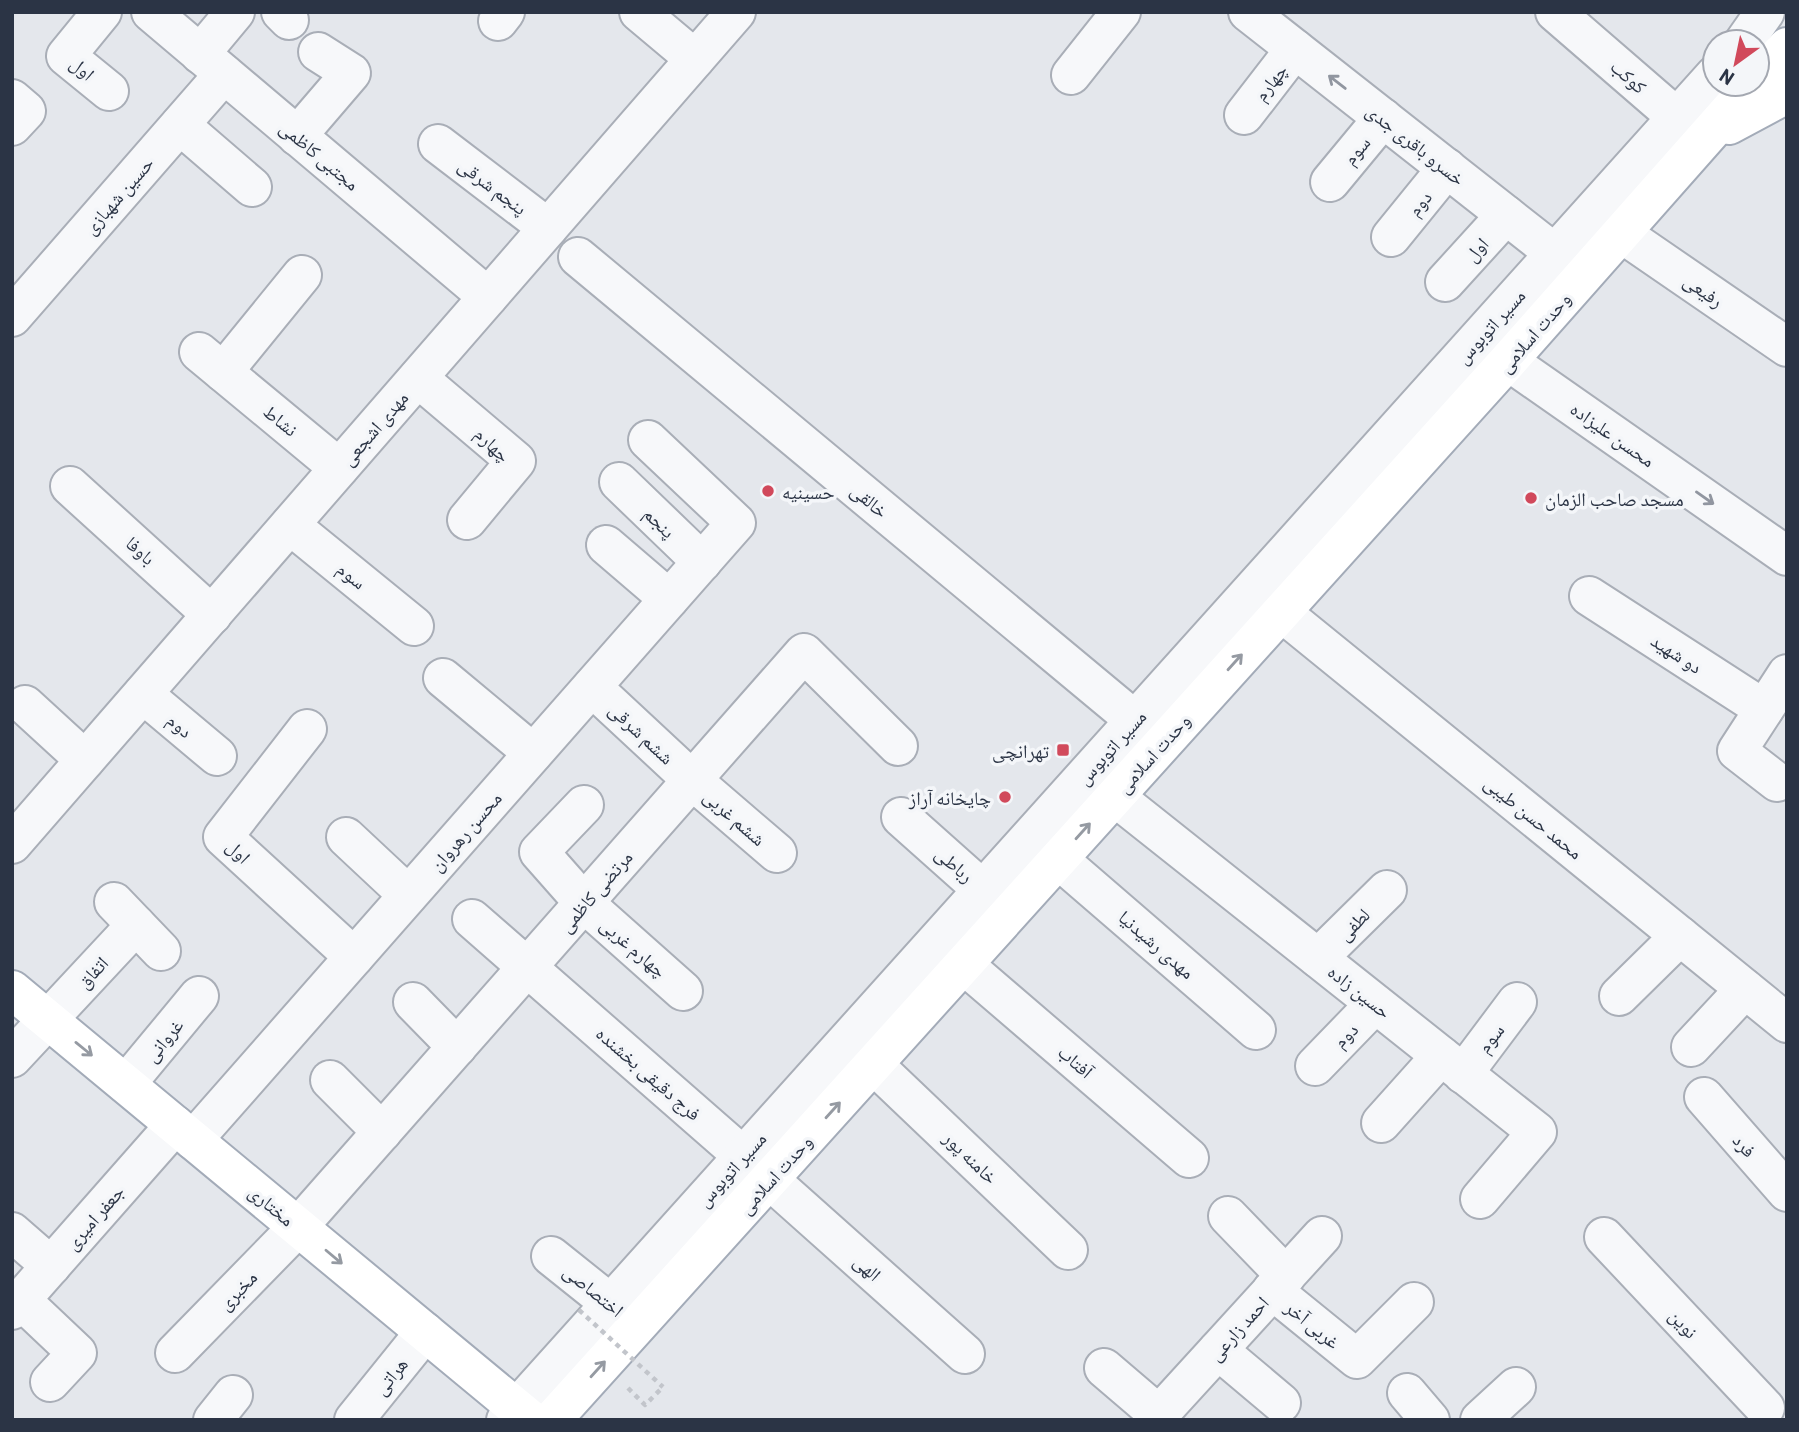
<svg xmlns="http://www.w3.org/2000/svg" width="1799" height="1432" font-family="Barlow,'Noto Naskh Arabic',sans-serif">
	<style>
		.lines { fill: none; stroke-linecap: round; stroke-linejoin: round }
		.minor-casing { stroke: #a9aeb7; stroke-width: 42 }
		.major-casing { stroke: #a3abb8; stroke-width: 42 }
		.path { stroke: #c2c5cb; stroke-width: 4.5; stroke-dasharray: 5 5; stroke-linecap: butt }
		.minor { stroke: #f7f8fa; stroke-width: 38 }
		.major { stroke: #fff; stroke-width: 38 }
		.path-bridge { stroke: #c2c5cb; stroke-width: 4.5; stroke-dasharray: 5 5; stroke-linecap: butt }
		.oneway { stroke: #9196a0 }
		.oneway2 { stroke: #959aa2 }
		.poi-dot { fill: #d1495b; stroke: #f4f6f9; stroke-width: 2.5 }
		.labels { text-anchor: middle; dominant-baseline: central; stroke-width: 7; stroke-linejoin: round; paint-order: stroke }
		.street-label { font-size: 19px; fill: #2b3445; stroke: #f4f6f9 }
		.poi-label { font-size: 19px; fill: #2b3445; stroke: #f4f6f9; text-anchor: start }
	</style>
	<rect width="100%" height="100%" fill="#e4e7ec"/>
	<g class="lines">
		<g class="minor-casing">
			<g id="minor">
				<path d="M102 12 66 56 109 91"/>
				<path d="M151 12 488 297"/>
				<path d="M281 12 289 20"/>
				<path d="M639 12 695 59"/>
				<path d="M1248 12 1576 270"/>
				<path d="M1555 12 1696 134"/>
				<path d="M498 21 505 12"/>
				<path d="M1744 42 1765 12"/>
				<path d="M200 54 235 12"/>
				<path d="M1071 75 1121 12"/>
				<path d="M12 99 26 111 12 126"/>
				<path d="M1244 115 1295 49"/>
				<path d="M180 125 252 187"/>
				<path d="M297 136 351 73 318 52"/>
				<path d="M438 144 548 228"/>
				<path d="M1330 182 1383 118"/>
				<path d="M1621 233 1787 347"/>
				<path d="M1391 237 1447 168"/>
				<path d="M578 257 1155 737"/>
				<path d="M1445 282 1506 215"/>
				<path d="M12 317 224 74"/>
				<path d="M199 352 339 468"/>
				<path d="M1508 361 1787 556"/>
				<path d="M223 372 302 275"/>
				<path d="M418 378 516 461 467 520"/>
				<path d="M619 482 702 562"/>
				<path d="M70 486 212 615"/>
				<path d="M290 525 414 626"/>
				<path d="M606 545 669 599"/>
				<path d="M1589 596 1764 709"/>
				<path d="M1281 612 1787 1023"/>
				<path d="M443 678 533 753"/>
				<path d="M592 687 692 780 777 853"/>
				<path d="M143 694 217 756"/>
				<path d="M25 705 85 760"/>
				<path d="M307 729 223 837 354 957"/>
				<path d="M1777 782 1737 751 1787 674"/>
				<path d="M1114 796 1537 1132 1480 1199"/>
				<path d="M584 805 539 852 584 903 683 991"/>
				<path d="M901 817 1002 907"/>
				<path d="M346 837 408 895"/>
				<path d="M12 844 736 12"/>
				<path d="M1058 859 1256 1030"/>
				<path d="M114 902 161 951"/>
				<path d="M472 919 743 1156 965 1354"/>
				<path d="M1318 958 1387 890"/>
				<path d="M963 964 1189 1158"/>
				<path d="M1619 996 1680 936"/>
				<path d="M413 1002 457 1047"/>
				<path d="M1691 1047 1745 989"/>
				<path d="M12 1058 136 925"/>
				<path d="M874 1065 1068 1250"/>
				<path d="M1315 1066 1375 1004"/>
				<path d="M1463 1074 1517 1002"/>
				<path d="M330 1080 382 1132"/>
				<path d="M126 1084 199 996"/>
				<path d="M1704 1097 1787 1192"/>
				<path d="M1381 1123 1441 1056"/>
				<path d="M193 1140 736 523 648 440"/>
				<path d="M1228 1216 1286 1276"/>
				<path d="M12 1232 51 1266"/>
				<path d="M1604 1237 1765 1408"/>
				<path d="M551 1256 631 1320"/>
				<path d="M1272 1290 1357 1359 1414 1302"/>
				<path d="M21 1300 77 1353 50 1382"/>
				<path d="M12 1310 175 1125"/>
				<path d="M1218 1350 1281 1403"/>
				<path d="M175 1353 298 1227 804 653 898 746"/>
				<path d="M1104 1368 1159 1415"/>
				<path d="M1407 1393 1430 1420"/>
				<path d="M213 1420 233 1395"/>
				<path d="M354 1420 425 1332"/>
				<path d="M506 1420 1715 75"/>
				<path d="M1154 1420 1322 1236"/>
				<path d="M1480 1420 1516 1387"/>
			</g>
		</g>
		<g class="major-casing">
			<g id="major">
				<path d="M1757 80 1787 47"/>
				<path d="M1729 125 1787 94"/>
				<path d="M12 990 531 1420"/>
				<path d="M552 1420 1508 361 1753 84"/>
			</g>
		</g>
		<path class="path" d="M628 1388 645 1405 663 1387"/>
		<use href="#minor" class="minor"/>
		<use href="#major" class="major"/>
		<path class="path-bridge" d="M579 1310 663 1387"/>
	</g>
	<defs><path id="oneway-shaft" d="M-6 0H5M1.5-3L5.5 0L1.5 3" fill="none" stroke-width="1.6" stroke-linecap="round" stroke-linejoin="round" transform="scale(1.75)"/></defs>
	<g class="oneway">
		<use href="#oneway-shaft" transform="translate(1337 82) rotate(-142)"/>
		<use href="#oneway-shaft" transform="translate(1705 498) rotate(35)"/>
	</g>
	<g class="oneway2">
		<use href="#oneway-shaft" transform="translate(1235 662) rotate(-48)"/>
		<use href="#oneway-shaft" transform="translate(1083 831) rotate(-48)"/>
		<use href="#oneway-shaft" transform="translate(84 1049) rotate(39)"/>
		<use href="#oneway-shaft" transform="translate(833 1110) rotate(-48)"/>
		<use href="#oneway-shaft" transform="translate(334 1257) rotate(40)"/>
		<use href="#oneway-shaft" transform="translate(598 1369) rotate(-48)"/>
	</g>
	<g class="poi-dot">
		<circle cx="768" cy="491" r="7"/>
		<circle cx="1531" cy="498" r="7"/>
		<rect x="1056" y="743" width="14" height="14" rx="3.5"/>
		<circle cx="1005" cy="797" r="7"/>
	</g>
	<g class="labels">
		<g class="street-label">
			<text transform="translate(83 68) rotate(42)">اول</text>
			<text transform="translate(1629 76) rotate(41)">کوکب</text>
			<text transform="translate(1270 82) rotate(-52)">چهارم</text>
			<text transform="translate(1416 144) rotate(38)">خسرو باقری جدی</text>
			<text transform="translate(1356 150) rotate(-50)">سوم</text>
			<text transform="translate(320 155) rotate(40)">مجتبی کاظمی</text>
			<text transform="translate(493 186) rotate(37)">پنجم شرقی</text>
			<text transform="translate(118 195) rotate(-49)">حسین شهبازی</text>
			<text transform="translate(1419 203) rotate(-51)">دوم</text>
			<text transform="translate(1476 249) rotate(-48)">اول</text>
			<text transform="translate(1704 290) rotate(35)">رفیعی</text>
			<text transform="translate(1490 326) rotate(-48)">مسیر اتوبوس</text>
			<text transform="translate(1534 332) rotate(-49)">وحدت اسلامی</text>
			<text transform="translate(281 420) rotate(39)">نشاط</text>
			<text transform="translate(374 428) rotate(-49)">مهدی اشجعی</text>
			<text transform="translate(1613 434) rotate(35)">محسن علیزاده</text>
			<text transform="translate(493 444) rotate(44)">چهارم</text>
			<text transform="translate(870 500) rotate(40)">خالقی</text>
			<text transform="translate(660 522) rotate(44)">پنجم</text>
			<text transform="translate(141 550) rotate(42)">باوفا</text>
			<text transform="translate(352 575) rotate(39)">سوم</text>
			<text transform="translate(1677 653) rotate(33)">دو شهید</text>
			<text transform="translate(180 725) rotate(40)">دوم</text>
			<text transform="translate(642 733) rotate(43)">ششم شرقی</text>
			<text transform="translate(1111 747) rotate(-48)">مسیر اتوبوس</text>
			<text transform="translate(1153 753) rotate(-48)">وحدت اسلامی</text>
			<text transform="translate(735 817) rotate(41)">ششم غربی</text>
			<text transform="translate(1534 817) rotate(39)">محمد حسن طیبی</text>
			<text transform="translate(465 831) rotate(-49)">محسن رهروان</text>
			<text transform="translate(239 851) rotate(45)">اول</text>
			<text transform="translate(955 864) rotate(41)">رباطی</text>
			<text transform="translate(595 891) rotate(-49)">مرتضی کاظمی</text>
			<text transform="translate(1353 924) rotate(-45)">لطفی</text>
			<text transform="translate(1157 944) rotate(41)">مهدی رشیدنیا</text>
			<text transform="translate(634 947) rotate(41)">چهارم غربی</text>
			<text transform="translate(92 972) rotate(-47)">اتفاق</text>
			<text transform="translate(1360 991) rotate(38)">حسین زاده</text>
			<text transform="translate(1345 1035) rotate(-46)">دوم</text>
			<text transform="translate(1490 1038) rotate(-53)">سوم</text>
			<text transform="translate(163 1040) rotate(-51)">غروانی</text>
			<text transform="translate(1076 1061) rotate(41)">آفتاب</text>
			<text transform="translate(649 1073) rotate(41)">فرج دقیقی بخشنده</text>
			<text transform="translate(1745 1145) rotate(49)">فرد</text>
			<text transform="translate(971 1157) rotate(44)">خامنه پور</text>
			<text transform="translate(731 1169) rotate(-48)">مسیر اتوبوس</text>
			<text transform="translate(775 1174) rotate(-48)">وحدت اسلامی</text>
			<text transform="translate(272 1205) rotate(40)">مختاری</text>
			<text transform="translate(94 1217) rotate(-49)">جعفر امیری</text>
			<text transform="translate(868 1267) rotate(42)">الهی</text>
			<text transform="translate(237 1290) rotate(-46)">مخبری</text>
			<text transform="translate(594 1290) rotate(39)">اختصاصی</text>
			<text transform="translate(1684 1323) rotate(47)">نوین</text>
			<text transform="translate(1313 1324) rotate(39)">غربی آخر</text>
			<text transform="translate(1238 1328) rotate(-48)">احمد زارعی</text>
			<text transform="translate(390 1376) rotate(-51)">هراتی</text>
		</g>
		<g class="poi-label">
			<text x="782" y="491">حسینیه</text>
			<text x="1545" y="498">مسجد صاحب الزمان</text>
			<text x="1049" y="750" text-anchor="end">تهرانچی</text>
			<text x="991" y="797" text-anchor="end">چایخانه آراز</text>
		</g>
	</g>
	<rect width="1799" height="1432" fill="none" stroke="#2b3445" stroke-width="28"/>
	<g transform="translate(1736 63) rotate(213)"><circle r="33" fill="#f4f6f9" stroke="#a4a8b1" stroke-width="2"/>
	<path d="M0-5L12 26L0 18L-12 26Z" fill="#d1495b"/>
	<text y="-10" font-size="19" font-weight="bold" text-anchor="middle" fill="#2b3445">N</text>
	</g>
</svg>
